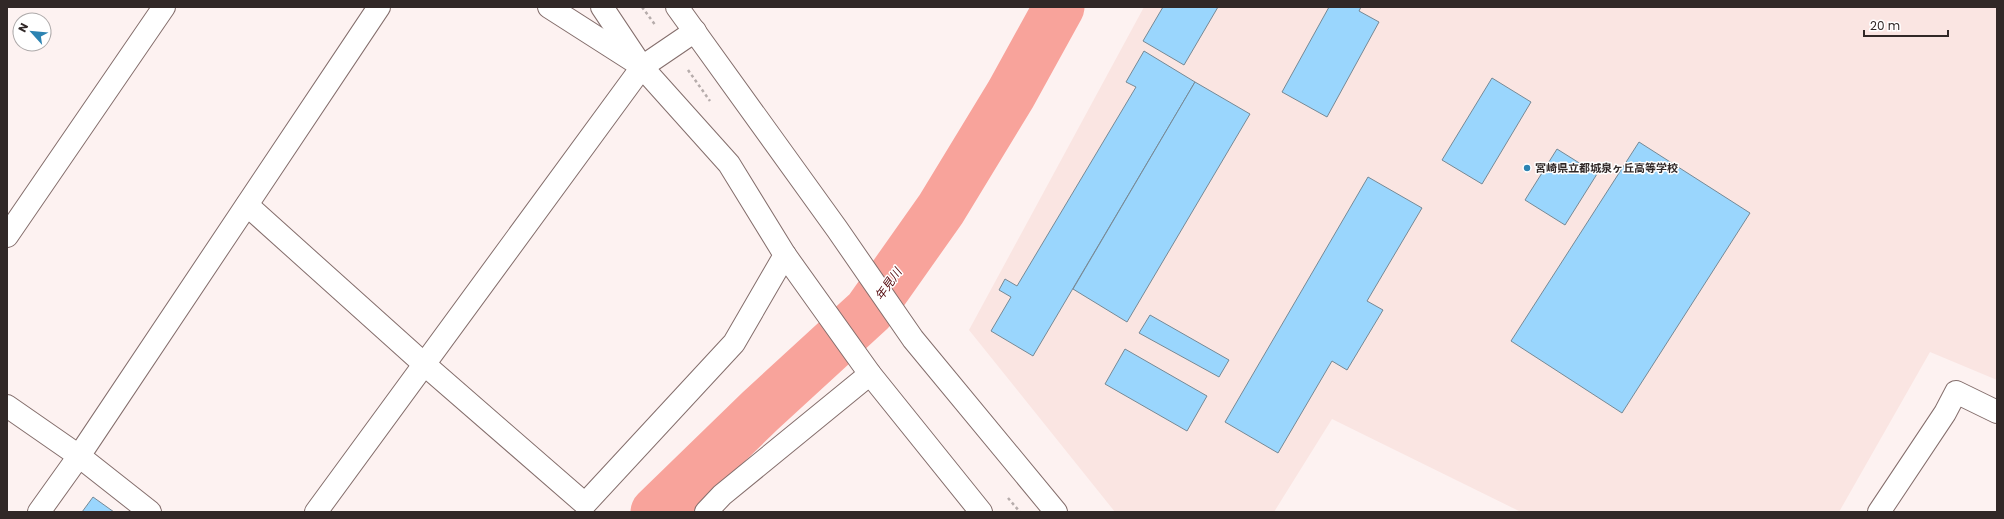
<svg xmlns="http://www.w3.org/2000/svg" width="2004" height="519" font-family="Poppins,'Noto Sans JP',sans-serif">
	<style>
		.built { fill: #fae5e2 }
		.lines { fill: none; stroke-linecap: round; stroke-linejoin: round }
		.river { stroke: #f8a39b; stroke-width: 51 }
		.building { fill: #9ad6fd; stroke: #768995 }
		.street-casing { stroke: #846e6c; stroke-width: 24 }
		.path { stroke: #b6acab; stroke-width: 2.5; stroke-dasharray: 3 3; stroke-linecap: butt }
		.street { stroke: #fff; stroke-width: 22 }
		.poi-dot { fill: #2c83b2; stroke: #fff; stroke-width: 1.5 }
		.labels { text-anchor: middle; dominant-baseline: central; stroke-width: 3; stroke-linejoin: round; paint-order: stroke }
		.poi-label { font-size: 11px; font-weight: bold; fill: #312827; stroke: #fff; text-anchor: start }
		.water-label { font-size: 12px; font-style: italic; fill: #53080c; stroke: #fff }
	</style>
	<rect width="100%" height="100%" fill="#fdf2f1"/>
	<path class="built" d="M1144 7H1997V380L1930 352 1839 512H1521L1332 419 1274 512H1115L969 330Z"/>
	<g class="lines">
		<path class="river" d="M656 512 760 411 869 311 941 209 1011 94 1059 7"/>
	</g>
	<g class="building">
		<path d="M1163 7H1218L1184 65 1143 41Z"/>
		<path d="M1329 7H1361L1359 11 1379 22 1327 117 1282 92Z"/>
		<path d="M1144 51 1195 82 1033 356 991 331 1011 297 999 290 1005 279 1017 286 1136 87 1126 82Z"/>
		<path d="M1492 78 1531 102 1482 184 1442 160Z"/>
		<path d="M1195 82 1250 114 1127 322 1073 289Z"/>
		<path d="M1639 142 1750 213 1622 413 1511 341Z"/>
		<path d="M1557 149 1597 174 1565 225 1525 200Z"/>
		<path d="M1368 177 1422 208 1367 301 1383 310 1347 370 1332 361 1278 453 1225 422Z"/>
		<path d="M1150 315 1229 360 1219 377 1139 333Z"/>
		<path d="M1125 349 1207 396 1187 431 1105 384Z"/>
		<path d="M93 497 114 512H82Z"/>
	</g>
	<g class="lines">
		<g class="street-casing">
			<g id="street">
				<path d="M549 7 635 62"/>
				<path d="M602 7 642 67 729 164 785 255 870 374 981 512"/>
				<path d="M677 7 837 229 913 339 1056 512"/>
				<path d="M247 205 424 364 585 504 734 343 785 255"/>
				<path d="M7 236 164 7"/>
				<path d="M7 406 79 456 150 512"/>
				<path d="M39 512 79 456 379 7"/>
				<path d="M316 512 642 67 695 31"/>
				<path d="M706 512 722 495 870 374"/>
				<path d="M1879 512 1945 413 1956 392 1997 412"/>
			</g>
		</g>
		<g class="path">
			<path d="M642 7 656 26"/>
			<path d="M688 70 710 101"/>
			<path d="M1008 498 1020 512"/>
		</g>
		<use href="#street" class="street"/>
	</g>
	<circle class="poi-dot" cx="1527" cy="168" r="4"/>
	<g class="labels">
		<g class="poi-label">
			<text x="1535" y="168">宮崎県立都城泉ヶ丘高等学校</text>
		</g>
		<g class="water-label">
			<text transform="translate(888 284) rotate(-55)">年見川</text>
		</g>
	</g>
	<rect width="2004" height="519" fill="none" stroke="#312827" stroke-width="16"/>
	<g transform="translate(32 32) rotate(297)"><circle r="19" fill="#ffffff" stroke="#ada9a9"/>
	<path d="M0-3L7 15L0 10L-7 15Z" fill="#2c83b2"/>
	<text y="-6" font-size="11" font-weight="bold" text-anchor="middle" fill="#312827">N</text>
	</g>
	<path d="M1864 30v6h84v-6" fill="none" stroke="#312827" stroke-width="2"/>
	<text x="1870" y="30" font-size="12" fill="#312827" stroke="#ffffff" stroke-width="3" paint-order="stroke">20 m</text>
</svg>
